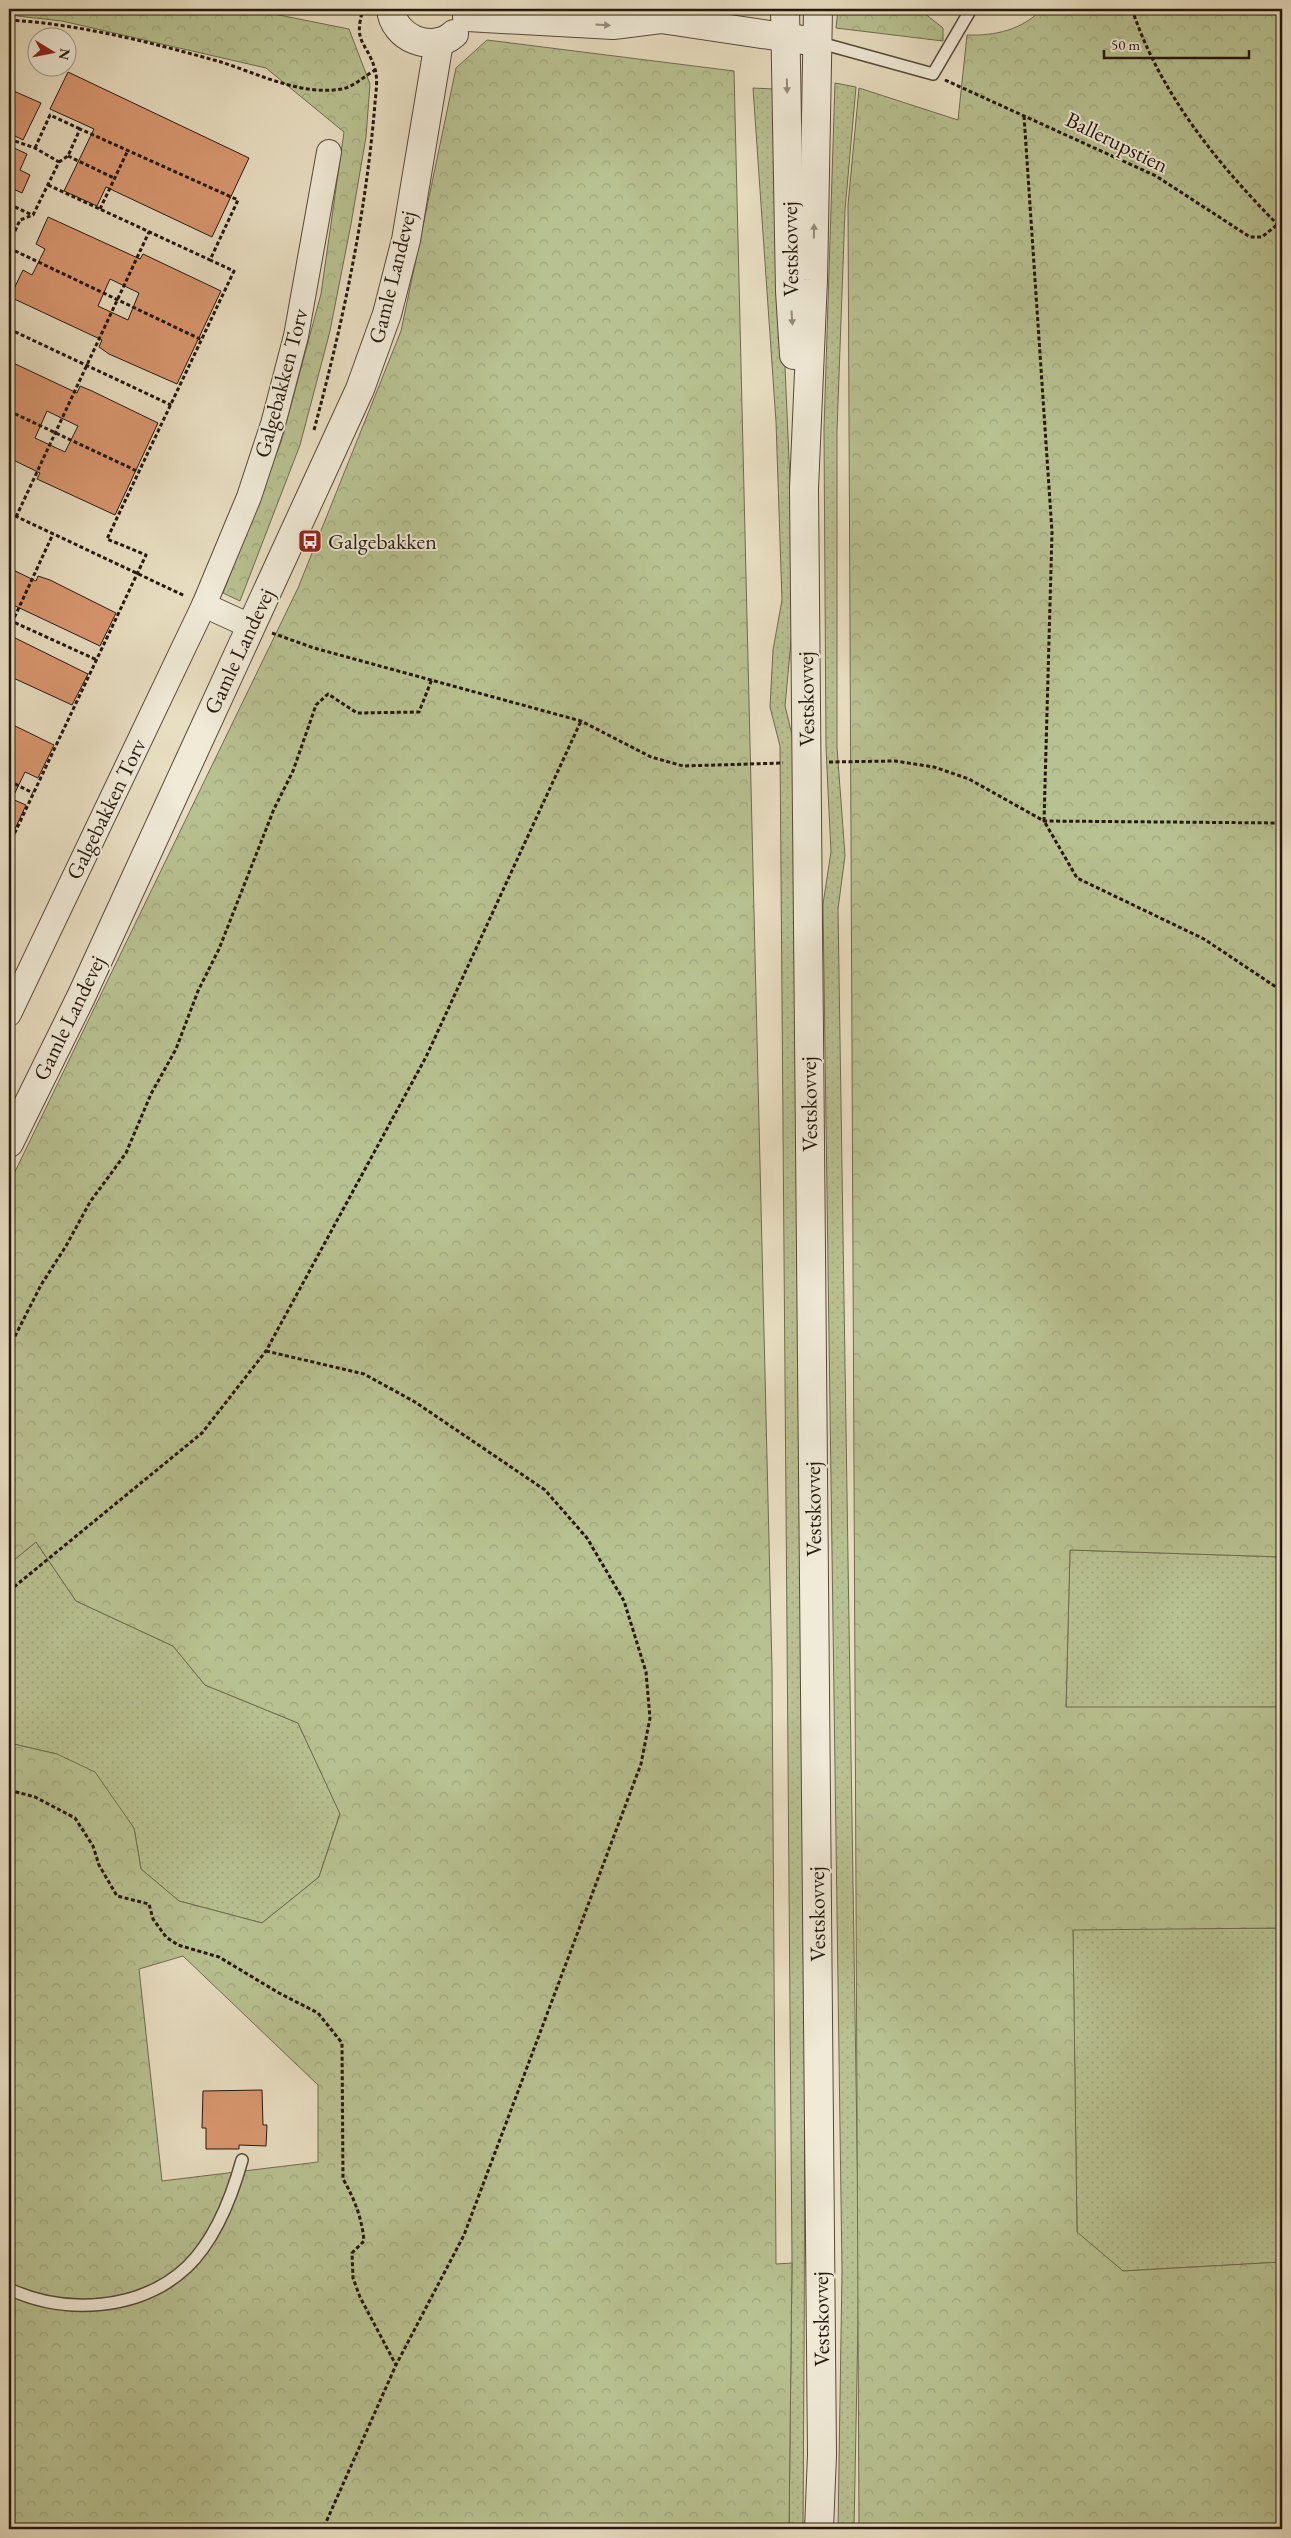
<svg xmlns="http://www.w3.org/2000/svg" width="1291" height="2538" font-family="'EB Garamond',serif">
	<style>
		.grass { fill: url(#grass-dots); stroke: #6e6c4f }
		.forest { fill: url(#forest-crowns); stroke: #6e6c4f; fill-rule: evenodd }
		.building { fill: #d99770; stroke: #24180d; fill-rule: evenodd }
		.lines { fill: none; stroke-linecap: round; stroke-linejoin: round }
		.service-casing { stroke: #554a3a; stroke-width: 14 }
		.minor-casing { stroke: #554a3a; stroke-width: 26 }
		.tertiary-casing { stroke: #554a3a; stroke-width: 30 }
		.path { stroke: #24180d; stroke-width: 3; stroke-dasharray: 4 2.5; stroke-linecap: butt }
		.service { stroke: #f0ead7; stroke-width: 11 }
		.minor { stroke: #f0ead7; stroke-width: 24 }
		.tertiary { stroke: #f0ead7; stroke-width: 28 }
		.oneway { fill: #948c7c }
		.labels { text-anchor: middle; dominant-baseline: central; stroke-width: 4; stroke-linejoin: round; paint-order: stroke }
		.street-label { font-size: 22px; fill: #24180d; stroke: #f0ead7 }
		.poi-label { font-size: 22px; fill: #24180d; stroke: #f0ead7; text-anchor: start }
	</style>
	<defs>
		<pattern id="grass-dots" width="8" height="8" patternUnits="userSpaceOnUse" patternTransform="scale(1.25)"><rect width="8" height="8" fill="#b8c191"/><path d="M2 2h.1M6 6h.1" fill="none" stroke="#9ea57c" stroke-width="1.8" stroke-linecap="round"/></pattern>
		<pattern id="forest-crowns" width="20" height="18" patternUnits="userSpaceOnUse" patternTransform="scale(1.25)"><rect width="20" height="18" fill="#b8c191"/><path d="M2 6a3 3 0 1 1 6 0M12 15a3 3 0 1 1 6 0" fill="none" stroke="#9ea57c"/></pattern>
	</defs>
	<rect width="100%" height="100%" fill="#e8dec1"/>
	<filter id="stains"><feTurbulence type="fractalNoise" baseFrequency=".004" numOctaves="4"/><feColorMatrix values="0 0 0 0 .2 0 0 0 0 .09 0 0 0 0 .02 0 0 0 .5 -.17"/></filter>
	<radialGradient id="worn" r=".72"><stop offset=".6" stop-color="#630" stop-opacity="0"/><stop offset="1" stop-color="#630" stop-opacity=".3"/></radialGradient>
	<g class="grass">
		<path d="M835 83 856 87 845 210 837 431V747L845 856 838 909 859 2272 854 2529H838L842 2271 823 904 831 852 826 748 824 429Z"/>
		<path d="M753 88 773 89 795 598 785 706 795 747C800 1341 808 1935 803 2529H789L792 2263 780 746 770 707 773 650 782 600 776 422Z"/>
		<path d="M36 1542 76 1601 173 1646 205 1685 298 1723 340 1813 319 1877 262 1923 179 1901 141 1869 134 1828 57 1754 9 1743V1564Z"/>
		<path d="M1070 1550 1282 1557V1707L1066 1708Z"/>
		<path d="M1282 1928V2262L1123 2271 1077 2233 1073 1929Z"/>
	</g>
	<g class="forest">
		<path d="M9 9H249L349 29 370 84 366 137 351 224 330 331 300 445 240 601 223 593 281 442 321 294 344 132 266 68 62 21 9 15Z"/>
		<path d="M838 9H919L943 28V41L836 28Z"/>
		<path d="M1042 9H1282V1557L1070 1550 1066 1707H1282V1928L1073 1930 1077 2232 1123 2271 1282 2262V2529H859L848 205 859 88 958 120 967 35C995 36 1022 30 1042 9Z"/>
		<path d="M487 40 734 71 772 1668 776 2264 792 2263 789 2529H9V1743L57 1754 95 1772 134 1828 141 1869 179 1901 262 1923 319 1877 340 1814 298 1723 205 1685 173 1646 76 1601 36 1542 9 1564V1184L298 588 401 331 456 68ZM183 1956 318 2085V2162L162 2181 139 1969Z"/>
	</g>
	<g class="building">
		<path d="M68 72 249 158 212 237 106 187 97 206 64 191 94 129 50 109Z"/>
		<path d="M9 89 41 103 23 140 9 133Z"/>
		<path d="M14 148 27 154 20 170 30 175 22 193 11 188 9 194V159Z"/>
		<path d="M48 217 140 259 143 254 221 291 177 384 109 354 99 347 102 340 10 297 23 270 32 275 45 249 36 244ZM110 279 139 293 128 320 98 306Z"/>
		<path d="M9 361 77 393 80 386 92 391 158 423 115 515 37 479 40 473 9 458ZM47 411 78 426 65 452 35 438Z"/>
		<path d="M9 568 36 581 38 576 50 580 116 613 100 646 9 603Z"/>
		<path d="M9 635 88 674 72 705 9 676Z"/>
		<path d="M9 723 54 745 38 778 25 772 12 799 26 805 9 842Z"/>
		<path d="M262 2090 263 2125H267L266 2146 239 2145V2149H206V2128H202L203 2091Z"/>
	</g>
	<g class="lines">
		<g class="service-casing">
			<g id="service">
				<path d="M817 42 933 74 971 9"/>
				<path d="M9 2289C65 2315 140 2311 187 2267 215 2240 232 2196 242 2160"/>
			</g>
		</g>
		<g class="minor-casing">
			<g id="minor">
				<path d="M204 605 250 626"/>
				<path d="M9 1014 204 605 249 497 273 424 296 336 329 152"/>
			</g>
		</g>
		<g class="tertiary-casing">
			<g id="tertiary">
				<path d="M391 9C393 38 432 54 454 34"/>
				<path d="M785 9 790 291 794 355"/>
				<path d="M818 9 813 280 804 488 822 2455 819 2529"/>
				<path d="M467 17 613 25 661 19 803 40"/>
				<path d="M9 1143 81 997 360 389 387 314 406 240 439 42"/>
			</g>
		</g>
		<g class="path">
			<path d="M1132 9C1160 94 1219 166 1282 229"/>
			<path d="M9 20C80 24 153 43 221 62 259 74 301 96 342 89 353 87 365 76 375 70"/>
			<path d="M945 80 1156 176 1250 237H1262L1278 224"/>
			<path d="M1024 116 1052 532 1044 821 1077 878 1204 939 1282 991"/>
			<path d="M9 139 35 148 59 162 33 215 20 220 9 244"/>
			<path d="M35 148 50 115 80 129"/>
			<path d="M68 156 114 178"/>
			<path d="M48 185 210 260"/>
			<path d="M9 204 32 215"/>
			<path d="M100 209 128 150"/>
			<path d="M9 248 202 340"/>
			<path d="M9 329 171 405"/>
			<path d="M9 411 139 472"/>
			<path d="M314 430C343 322 366 214 375 103 376 92 378 79 375 69 366 40 353 44 363 9"/>
			<path d="M9 513 185 596"/>
			<path d="M16 517 149 232"/>
			<path d="M9 620 97 660"/>
			<path d="M9 629 53 534"/>
			<path d="M272 633 314 648 581 721 651 757 683 766 783 763"/>
			<path d="M829 762 895 761 934 767 969 779 1044 821 1282 823"/>
			<path d="M9 781 33 793"/>
			<path d="M9 845 146 555 107 539 234 271 210 260 238 200 80 129 68 156 59 162"/>
			<path d="M9 1348 41 1285 66 1246 90 1202 126 1153 151 1094 176 1049 198 991 219 949 274 809 293 771 316 705 328 694 357 713 419 712 432 679"/>
			<path d="M266 1351 364 1374 415 1402 545 1490 587 1538 624 1601 646 1672 650 1718 641 1764 464 2235 396 2365 323 2529"/>
			<path d="M9 1591 202 1433 266 1351 426 1057 581 721"/>
			<path d="M9 1790 35 1797 75 1818 93 1846 99 1865 117 1896 149 1904 153 1919 166 1937 178 1945 219 1957 279 1993 318 2013 342 2043 343 2179C354 2198 362 2218 364 2241L352 2253 353 2278 360 2297 396 2365"/>
		</g>
		<use href="#service" class="service"/>
		<use href="#minor" class="minor"/>
		<use href="#tertiary" class="tertiary"/>
	</g>
	<defs><path id="oneway-solid" d="M-6-.8H1V-3.2L6.5 0L1 3.2V.8H-6Z" transform="scale(1.25)"/></defs>
	<g class="oneway">
		<use href="#oneway-solid" transform="translate(603 25) rotate(3)"/>
		<use href="#oneway-solid" transform="translate(787 86) rotate(89)"/>
		<use href="#oneway-solid" transform="translate(814 231) rotate(-89)"/>
		<use href="#oneway-solid" transform="translate(792 318) rotate(86)"/>
	</g>
	<defs>
		<g id="bus-square" transform="scale(1.25)"><rect x="-9" y="-9" width="18" height="18" rx="4" fill="#8f2418" stroke="#f0ead7"/><path d="M-5-6H5V4H4V6H2V4H-2V6H-4V4H-5ZM-3.5-4V0h7V-4ZM-3.5 1.2v1.5H-2V1.2ZM2 1.2v1.5H3.5V1.2Z" fill="#fff"/></g>
	</defs>
	<g fill-rule="evenodd">
		<use href="#bus-square" x="310" y="541"/>
	</g>
	<g class="labels">
		<g class="street-label">
			<text transform="translate(1117 142) rotate(26)">Ballerupstien</text>
			<text transform="translate(790 249) rotate(-91)">Vestskovvej</text>
			<text transform="translate(392 277) rotate(-76)">Gamle Landevej</text>
			<text transform="translate(281 383) rotate(-75)">Galgebakken Torv</text>
			<text transform="translate(239 651) rotate(-65)">Gamle Landevej</text>
			<text transform="translate(806 699) rotate(-91)">Vestskovvej</text>
			<text transform="translate(106 809) rotate(-64)">Galgebakken Torv</text>
			<text transform="translate(69 1018) rotate(-64)">Gamle Landevej</text>
			<text transform="translate(809 1104) rotate(-91)">Vestskovvej</text>
			<text transform="translate(813 1509) rotate(-91)">Vestskovvej</text>
			<text transform="translate(817 1914) rotate(-91)">Vestskovvej</text>
			<text transform="translate(821 2319) rotate(-91)">Vestskovvej</text>
		</g>
		<g class="poi-label">
			<text x="328" y="541">Galgebakken</text>
		</g>
	</g>
	<rect width="1291" height="2538" fill="none" stroke="#e8dec1" stroke-width="30"/>
	<rect x="10" y="10" width="1271" height="2518" fill="none" stroke="#24180d" stroke-width="2.5"/>
	<rect x="15" y="15" width="1261" height="2508" fill="none" stroke="#24180d"/>
	<g transform="translate(52 52) rotate(100)"><circle r="24" fill="#f0ead7" stroke="#9e9686"/>
	<path d="M0-4L9 19L0 12L-9 19Z" fill="#8f2418"/>
	<text y="-8" font-size="14" font-weight="bold" text-anchor="middle" fill="#24180d">N</text>
	</g>
	<path d="M1104 50v8h145v-8" fill="none" stroke="#24180d" stroke-width="2.5"/>
	<text x="1111" y="50" font-size="15" fill="#24180d" stroke="#f0ead7" stroke-width="4" paint-order="stroke">50 m</text>
	<rect width="100%" height="100%" filter="url(#stains)"/>
	<rect width="100%" height="100%" fill="url(#worn)"/>
</svg>
